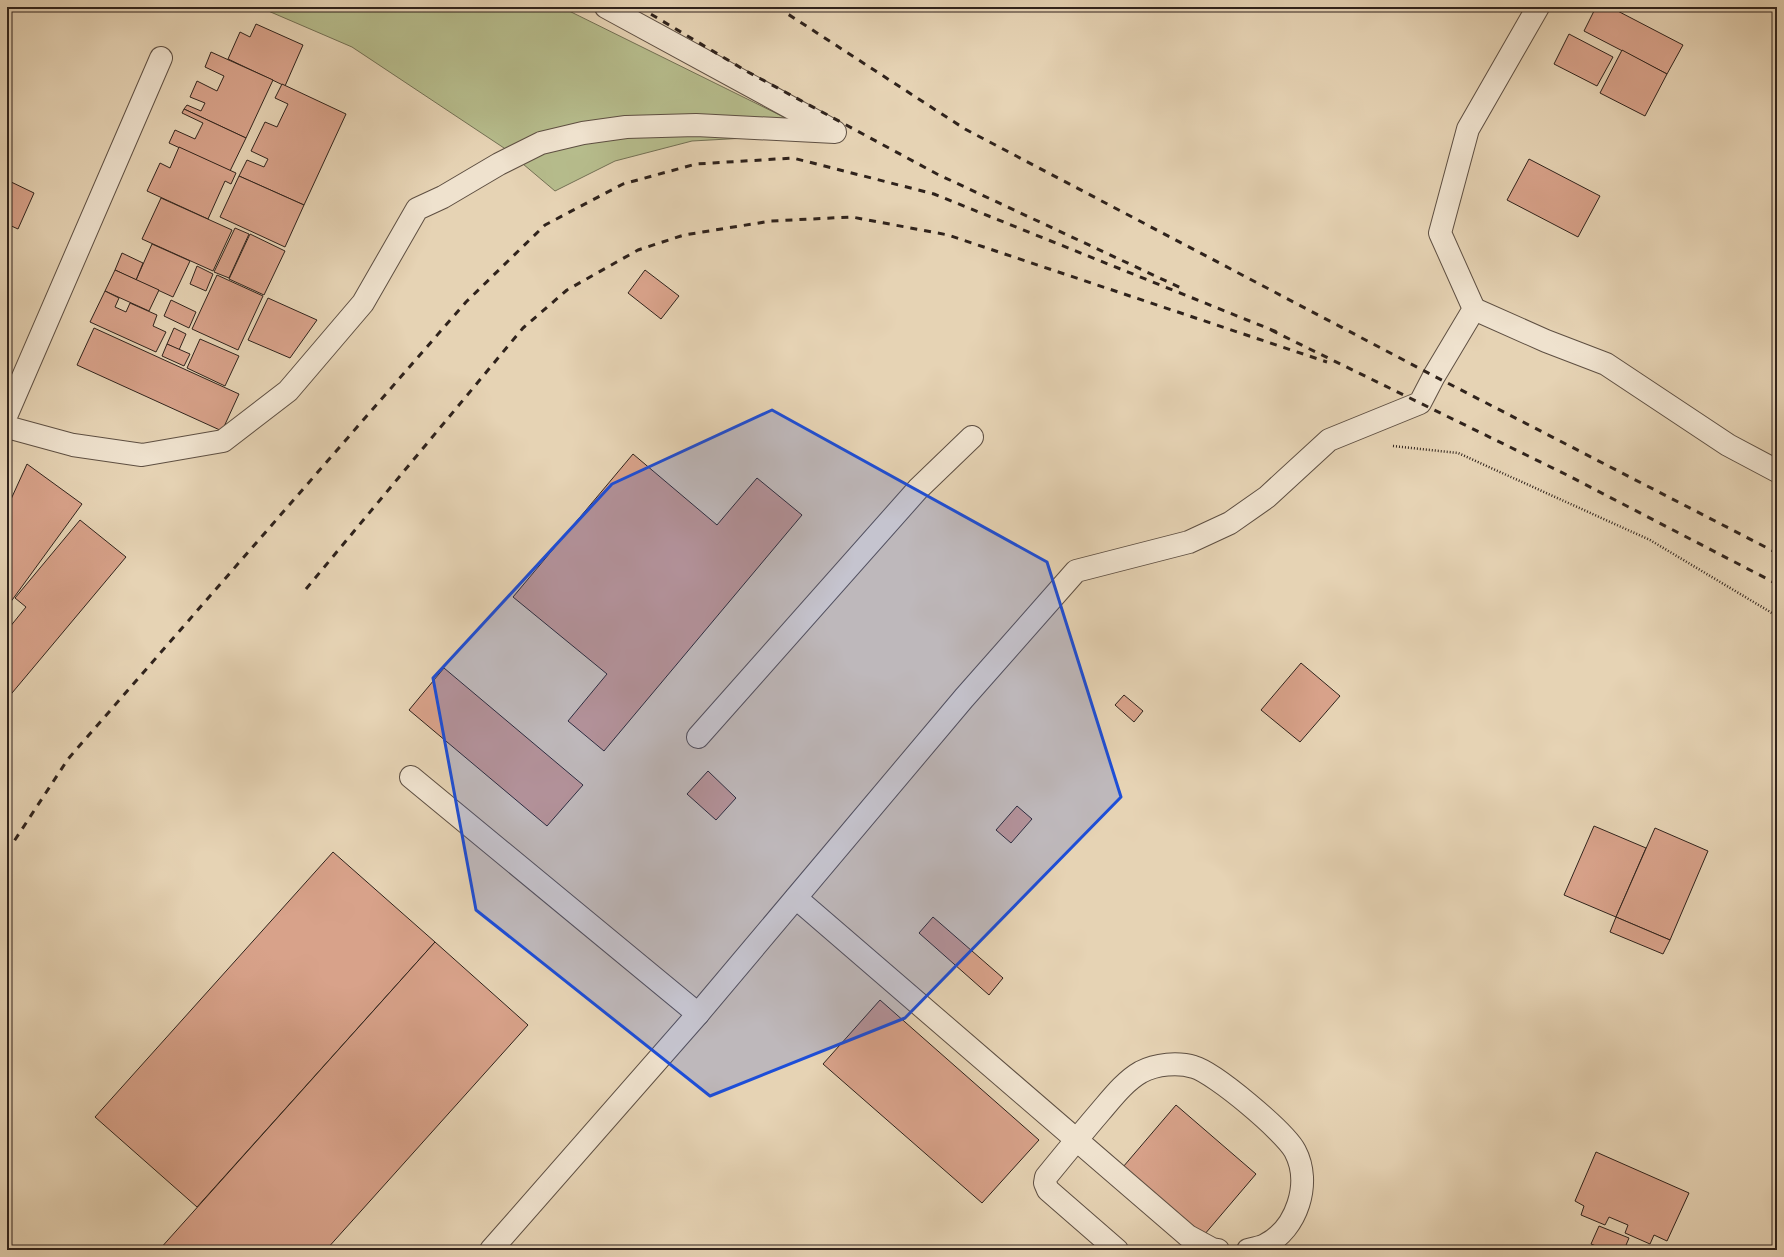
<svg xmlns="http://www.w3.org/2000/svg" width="1784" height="1257" font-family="'IM FELL DW Pica',serif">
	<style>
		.green { fill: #b6bc8c; stroke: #737054 }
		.building { fill: #d8a28a; stroke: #30231c }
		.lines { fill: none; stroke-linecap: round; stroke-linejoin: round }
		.minor-casing { stroke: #5e4f42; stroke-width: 24 }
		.path { stroke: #30231c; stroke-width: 2.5; stroke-dasharray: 1 2; stroke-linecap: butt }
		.minor { stroke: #efe2ce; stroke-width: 22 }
		.rail { stroke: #30231c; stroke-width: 3; stroke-dasharray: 7 7; stroke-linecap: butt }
		.marked { fill: #1d4ed8; fill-opacity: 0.2; stroke: #1d4ed8; stroke-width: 3; stroke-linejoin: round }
	</style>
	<rect width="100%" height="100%" fill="#e6d3b4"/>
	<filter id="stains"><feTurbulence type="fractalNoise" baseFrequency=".005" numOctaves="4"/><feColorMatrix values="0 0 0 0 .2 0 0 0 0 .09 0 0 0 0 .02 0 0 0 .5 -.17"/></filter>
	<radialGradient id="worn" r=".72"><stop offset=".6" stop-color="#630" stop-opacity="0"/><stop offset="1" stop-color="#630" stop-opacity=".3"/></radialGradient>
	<path class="green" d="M259 7H561L818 134 692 141 615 161 555 191 504 148 352 47Z"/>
	<g class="building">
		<path d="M1596 7H1610L1683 45 1667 74 1584 31Z"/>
		<path d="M256 24 303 45 285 86 228 59 240 32 250 37Z"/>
		<path d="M1569 34 1613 57 1597 86 1554 64Z"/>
		<path d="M1622 50 1667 74 1645 116 1600 93Z"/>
		<path d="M211 52 273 80 246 138 184 109 187 105 201 111 205 103 190 97 197 81 217 91 224 76 205 67Z"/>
		<path d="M282 84 346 114 304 205 239 176 247 160 264 167 268 159 251 151 265 122 277 127 288 104 275 98Z"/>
		<path d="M184 109 246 138 230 171 169 143 175 130 195 139 203 123 182 113Z"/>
		<path d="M179 147 236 173 231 184 225 181 208 219 147 191 160 163 170 168Z"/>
		<path d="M1529 159 1600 196 1578 237 1507 200Z"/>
		<path d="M239 176 304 205 285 247 220 217Z"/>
		<path d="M7 180 34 193 18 229 7 224Z"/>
		<path d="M161 198 232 230 213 271 142 239Z"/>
		<path d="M235 228 249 234 229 278 214 272Z"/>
		<path d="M250 234 285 251 264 295 229 279Z"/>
		<path d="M152 244 190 261 173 297 136 280Z"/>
		<path d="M122 253 143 263 136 280 115 270Z"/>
		<path d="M197 266 213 274 206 291 190 284Z"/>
		<path d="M115 270 159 290 149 311 105 291Z"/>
		<path d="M645 270 679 296 661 319 628 293Z"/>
		<path d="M217 275 263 296 238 350 192 329Z"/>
		<path d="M105 291 119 298 115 307 126 312 130 303 157 315 153 326 166 332 156 352 90 322Z"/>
		<path d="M268 298 317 320 290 358 248 340Z"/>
		<path d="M171 300 196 312 189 328 164 316Z"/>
		<path d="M94 328 239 394 222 431 77 365Z"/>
		<path d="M174 328 186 334 179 350 167 344Z"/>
		<path d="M200 339 239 356 225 386 187 368Z"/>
		<path d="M167 344 190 354 184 366 162 356Z"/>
		<path d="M633 454 717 525 757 478 802 515 604 751 568 721 607 674 513 597Z"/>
		<path d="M27 464 82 504 7 607V508Z"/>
		<path d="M80 520 126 557 7 699V626L9 628 26 607 15 598Z"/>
		<path d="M1301 663 1340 696 1300 742 1261 710Z"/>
		<path d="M444 668 583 785 547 826 409 710Z"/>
		<path d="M1124 695 1143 711 1134 722 1115 705Z"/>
		<path d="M708 771 736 798 716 820 687 794Z"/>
		<path d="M1017 806 1032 819 1011 843 996 830Z"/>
		<path d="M1594 826 1646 848 1616 917 1564 895Z"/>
		<path d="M1655 828 1708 851 1670 940 1616 917Z"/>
		<path d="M333 852 435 942 197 1207 95 1117Z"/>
		<path d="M933 917 1003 978 989 995 919 933Z"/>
		<path d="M1616 917 1670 940 1663 954 1610 932Z"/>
		<path d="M435 942 528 1025 326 1250H159Z"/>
		<path d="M880 1000 1039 1140 982 1203 823 1064Z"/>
		<path d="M1176 1105 1256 1174 1204 1235 1123 1167Z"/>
		<path d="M1596 1152 1689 1193 1667 1241 1654 1235 1650 1244 1625 1233 1628 1225 1609 1217 1605 1225 1581 1215 1584 1206 1575 1201Z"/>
		<path d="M1599 1226 1629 1238 1624 1250H1606L1591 1244Z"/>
	</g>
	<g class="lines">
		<g class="minor-casing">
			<g id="minor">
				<path d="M606 7 830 129"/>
				<path d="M1474 309 1546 341 1606 364 1728 445 1777 471"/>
				<path d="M7 414 161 58"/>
				<path d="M7 427 73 445 142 455 223 441 288 391 363 303 417 209 443 197 499 164 541 143 583 133 626 127 696 125 835 132"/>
				<path d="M698 737 918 489 972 437"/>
				<path d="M411 777 698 1014"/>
				<path d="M796 898 1188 1236 1212 1249 1218 1250"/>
				<path d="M491 1250 698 1014 964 698 1076 571 1189 542 1230 523 1267 497 1329 440 1420 403 1434 376 1474 309 1440 233 1468 129 1538 7"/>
				<path d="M1117 1250 1048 1190 1045 1183 1046 1177C1064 1155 1082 1133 1100 1112 1112 1098 1125 1081 1141 1072 1156 1064 1178 1062 1194 1067 1215 1073 1285 1132 1295 1151 1312 1183 1297 1229 1265 1245 1260 1248 1253 1248 1248 1250"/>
			</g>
		</g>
		<path class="path" d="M1393 446 1458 453 1650 540 1777 616"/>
		<use href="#minor" class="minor"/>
		<g class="rail">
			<path d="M639 7 748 72 937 174 1181 288"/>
			<path d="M777 7 965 129 1434 376 1777 553"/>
			<path d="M1271 330 1567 475 1777 584"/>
			<path d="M306 589 523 328 567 290 638 250 684 235 771 221 852 217 948 235 1327 362"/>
			<path d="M7 852 68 759 466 302 545 225 623 184 696 164 793 158 934 194 1277 332"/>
		</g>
	</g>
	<path class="marked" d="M772 410 1047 562 1121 797 905 1018 710 1096 476 910 433 678 612 484Z"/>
	<rect width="1784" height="1257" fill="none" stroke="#e6d3b4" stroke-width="24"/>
	<rect x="8" y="8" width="1768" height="1241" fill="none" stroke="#30231c" stroke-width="2"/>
	<rect x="12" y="12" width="1760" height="1233" fill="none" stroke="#30231c"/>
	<rect width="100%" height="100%" filter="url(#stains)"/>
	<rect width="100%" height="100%" fill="url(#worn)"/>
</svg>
